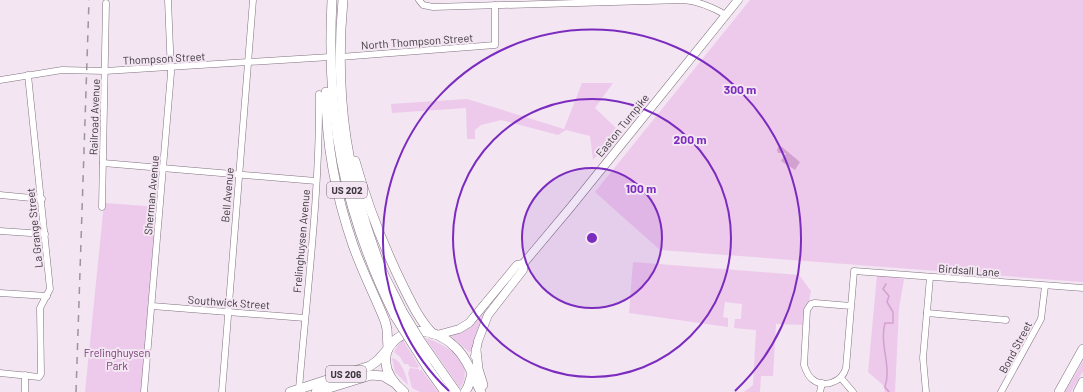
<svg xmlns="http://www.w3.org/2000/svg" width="1083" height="392" font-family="Barlow,sans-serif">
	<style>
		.green { fill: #edcaeb }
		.water { fill: #d2a1d0 }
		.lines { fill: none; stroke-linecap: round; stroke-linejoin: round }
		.stream { stroke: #d2a1d0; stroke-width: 1.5 }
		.minor-casing { stroke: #7f727e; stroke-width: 7 }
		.major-casing { stroke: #7f727e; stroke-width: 9 }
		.highway-casing { stroke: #7f727e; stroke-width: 10 }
		.minor { stroke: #fff; stroke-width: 6 }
		.major { stroke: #fff; stroke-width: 8 }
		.highway { stroke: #fff; stroke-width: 9 }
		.rail { stroke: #9e949d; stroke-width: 1.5; stroke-dasharray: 7 7; stroke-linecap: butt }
		.highway-bridge-casing { stroke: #7f727e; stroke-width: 10; stroke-linecap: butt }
		.highway-bridge { stroke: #fff; stroke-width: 9 }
		.ring { fill: none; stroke: #7b2cbf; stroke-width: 2 }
		.labels { text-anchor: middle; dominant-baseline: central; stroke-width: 4; stroke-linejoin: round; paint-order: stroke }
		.shield { fill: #f3e5f2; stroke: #746b73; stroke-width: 1 }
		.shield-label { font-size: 10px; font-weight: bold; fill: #3d373d }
		.street-label { font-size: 11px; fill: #3d373d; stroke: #f3e5f2 }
		.park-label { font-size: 11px; fill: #783c76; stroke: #f3e5f2 }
		.centre { fill: #7b2cbf; stroke: #f3e5f2; stroke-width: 2 }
		.ring-label { font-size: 12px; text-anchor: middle; font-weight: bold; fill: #7b2cbf; stroke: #f3e5f2; stroke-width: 4; stroke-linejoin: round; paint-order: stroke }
	</style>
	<rect width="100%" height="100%" fill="#f3e5f2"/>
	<g class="green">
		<path d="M750 0H1083V282L660 250 595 192Z"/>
		<path d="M582 83H613L595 108 618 130 593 160 590 136 566 130 558 135 501 120 481 125 475 130V139H467L466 108 392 113 391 104 467 99 564 129Z"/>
		<path d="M104 203 158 207 143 392H85Z"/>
		<path d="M633 262 799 275 811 291 808 305 805 325 776 324 773 376H761L760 392H744L753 385 756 330 734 328 735 319H741L742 304 725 302 723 317 728 318V327L629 313Z"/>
		<path d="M877 275 904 279 899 308 895 392H885L883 385 868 372Z"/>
		<path d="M488 307 489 308 479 330 472 351 469 352 450 335C468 332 477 321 488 307Z"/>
		<path d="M425 338C446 344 477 363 460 388Z"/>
		<path d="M403 340 419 366 418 368 410 367 408 364H404L400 357 394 352 398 345Z"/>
		<path d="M392 358C401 359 407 377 408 385L395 372Z"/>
		<path d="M1083 361V371L1071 392H1065Z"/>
		<path d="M410 368 419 369V371L421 370V369L438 392H420L412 388 408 373Z"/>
	</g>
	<path class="water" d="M778 147H782L800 162 795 170 781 161 786 153H778L777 150Z"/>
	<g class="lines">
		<path class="stream" d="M886 284 883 289 889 296 887 302 893 312V323H885C879 345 892 366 885 387L889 392"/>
		<g class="minor-casing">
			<g id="minor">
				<path d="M419 0 423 5 433 7 683 0C699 1 712 7 726 15"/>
				<path d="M340 57 495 45V5"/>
				<path d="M0 80 62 70 105 71 330 57"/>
				<path d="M103 163 316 181"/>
				<path d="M0 195 42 199"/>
				<path d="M102 207 106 3"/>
				<path d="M0 231 45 234"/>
				<path d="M0 293 47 296"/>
				<path d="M152 306 305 318"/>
				<path d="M851 306 815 303 811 304 807 310 804 365C806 371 808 376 812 379 824 389 842 382 846 368L854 271 1083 288"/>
				<path d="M927 313 1006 320"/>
				<path d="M0 373 39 377 41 374 40 308 50 289 28 75"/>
				<path d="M25 375V392"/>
				<path d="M841 378 853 392"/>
				<path d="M299 389C307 291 320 192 319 94"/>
				<path d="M144 392 171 73 168 0"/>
				<path d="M222 392 253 0"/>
				<path d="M820 392 822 383"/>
				<path d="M926 392 923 358 930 277"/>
				<path d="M1001 392 1041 319 1045 286"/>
			</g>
		</g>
		<g class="major-casing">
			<g id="major">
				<path d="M437 335 459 329 469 323 517 265 523 264"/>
				<path d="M475 356 478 341 488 315 523 270V264L570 208 738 0"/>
			</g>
		</g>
		<g class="highway-casing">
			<g id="highway">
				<path d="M332 0C326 117 343 211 395 316"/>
				<path d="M343 0C334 96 347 183 383 273 389 286 396 298 402 311"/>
				<path d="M326 92C326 144 336 196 353 245 362 271 375 296 385 321L387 329 388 349"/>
				<path d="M355 161C367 204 383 245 402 284 411 302 419 320 433 334"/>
				<path d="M476 350 478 369 483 385"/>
				<path d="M290 392 370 366 377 361 387 350"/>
				<path d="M316 392 371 375 383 376 393 382"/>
				<path d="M404 392C355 351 415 307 455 347 468 359 473 377 481 392"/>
				<path d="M465 392 468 387 472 374"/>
				<path d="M1059 392 1083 349"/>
				<path d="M1078 392 1083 382"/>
			</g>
		</g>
		<use href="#minor" class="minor"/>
		<use href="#major" class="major"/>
		<use href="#highway" class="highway"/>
		<path class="rail" d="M76 392 89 0"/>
		<g class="highway-bridge-casing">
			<g id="highway-bridge">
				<path d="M402 311 421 342 456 392"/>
				<path d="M395 316 428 368 445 392"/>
			</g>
		</g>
		<use href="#highway-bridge" class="highway-bridge"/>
	</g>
	<circle cx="592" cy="238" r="70" fill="#7b2cbf" fill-opacity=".12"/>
	<g class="ring">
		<circle cx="592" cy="238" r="70"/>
		<circle cx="592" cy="238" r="139"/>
		<path d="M449 391A209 209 0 1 1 735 391"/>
	</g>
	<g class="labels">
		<g class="shield">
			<rect x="327" y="182" width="40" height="16" rx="3"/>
			<rect x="326" y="366" width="40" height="16" rx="3"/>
		</g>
		<g class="shield-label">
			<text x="347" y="190">US 202</text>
			<text x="346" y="374">US 206</text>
		</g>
		<g class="street-label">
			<text transform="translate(417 41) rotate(-4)">North Thompson Street</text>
			<text transform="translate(164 58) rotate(-3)">Thompson Street</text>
			<text transform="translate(94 117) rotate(-88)">Railroad Avenue</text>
			<text transform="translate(622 125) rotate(-51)">Easton Turnpike</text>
			<text transform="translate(151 195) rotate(-85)">Sherman Avenue</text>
			<text transform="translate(227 195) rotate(-85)">Bell Avenue</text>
			<text transform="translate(34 228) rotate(-96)">La Grange Street</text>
			<text transform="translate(301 241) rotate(-85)">Frelinghuysen Avenue</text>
			<text transform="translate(969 270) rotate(4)">Birdsall Lane</text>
			<text transform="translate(229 302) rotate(4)">Southwick Street</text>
			<text transform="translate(1015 347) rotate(-62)">Bond Street</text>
		</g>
		<g class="park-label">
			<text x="117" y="352">Frelinghuysen<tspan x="117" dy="13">Park</tspan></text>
		</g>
	</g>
	<circle cx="592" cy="238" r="6" class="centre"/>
	<g class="ring-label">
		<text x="740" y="94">300 m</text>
		<text x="690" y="144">200 m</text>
		<text x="641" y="193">100 m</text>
	</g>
</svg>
